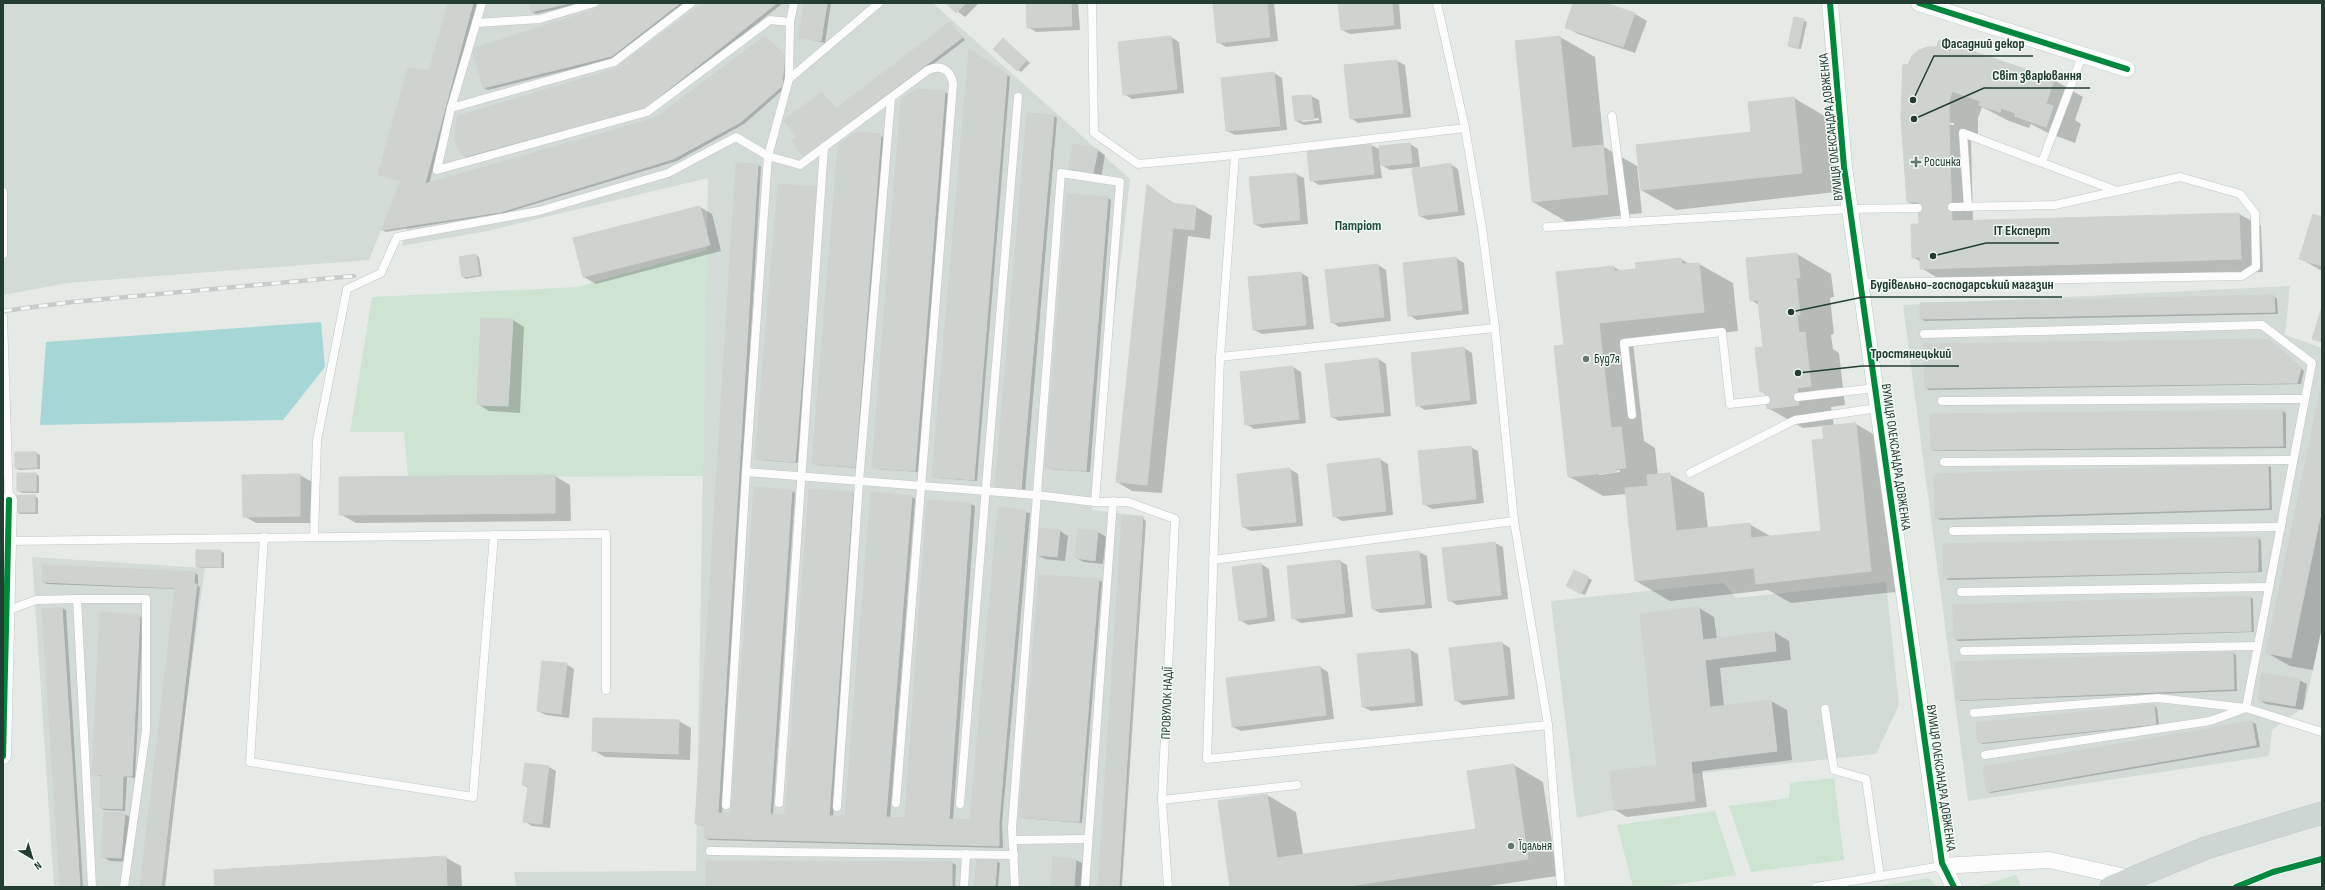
<svg xmlns="http://www.w3.org/2000/svg" width="2325" height="890" font-family="'Sofia Sans Condensed',sans-serif">
	<style>
		.built { fill: #d3dbd7 }
		.green { fill: #cee3d2 }
		.water { fill: #a7d6d7 }
		.shadow { fill: #0003; fill-rule: evenodd }
		.building { fill: #ced3d0; stroke: #ced3d0 }
		.lines { fill: none; stroke-linecap: round; stroke-linejoin: round }
		.lane-casing { stroke: #c2c7c4; stroke-width: 9 }
		.street-casing { stroke: #c2c7c4; stroke-width: 17 }
		.primary-casing { stroke: #bdc6c2; stroke-width: 23 }
		.lane { stroke: #fbfcfb; stroke-width: 8 }
		.street { stroke: #fbfcfb; stroke-width: 16 }
		.primary { stroke: #ced6d3; stroke-width: 22 }
		.rail-casing { stroke: #c7cbc9; stroke-width: 4.5 }
		.rail { stroke: #f3f9f5; stroke-width: 3; stroke-dasharray: 9; stroke-linecap: butt }
		.cycleway-casing { stroke: #f3f9f5; stroke-width: 8 }
		.cycleway { stroke: #00873e; stroke-width: 6 }
		.poi-dot { fill: #677a72; stroke: #f3f9f5; stroke-width: 1.5 }
		.labels { text-anchor: middle; dominant-baseline: central; stroke-width: 3; stroke-linejoin: round; paint-order: stroke }
		.street-label { font-size: 13px; fill: #233d33; stroke: #f3f9f5 }
		.poi-label { font-size: 13px; fill: #233d33; stroke: #f3f9f5; text-anchor: start }
		.neighbourhood-label { font-size: 14px; font-weight: bold; fill: #1f4f3e; stroke: #f3f9f5 }
		.leader { fill: none; stroke: #233d33; stroke-width: 1.5 }
		.callout-dot { fill: #233d33; stroke: #f3f9f5; stroke-width: 1.5 }
		.callout-label { font-size: 14px; text-anchor: middle; font-weight: bold; fill: #233d33; stroke: #f3f9f5; stroke-width: 3; stroke-linejoin: round; paint-order: stroke }
	</style>
	<rect width="100%" height="100%" fill="#e5eae7"/>
	<g class="built">
		<path d="M3 3H448L429 71 408 68 378 175 401 181 369 260 67 283 3 295Z"/>
		<path d="M465 3H933L1130 179 1092 510 1144 516 1121 887H516L514 872 696 871 708 178 487 231 402 246Z"/>
		<path d="M2290 286 2285 335 2322 348V627L2305 706 2272 730 2269 756 1968 801 1903 305Z"/>
		<path d="M32 557 205 568 161 887H54Z"/>
		<path d="M1886 582 1899 705 1876 754 1692 774 1695 801 1614 810 1577 818 1551 601 1724 583 1736 598Z"/>
	</g>
	<g class="green">
		<path d="M707 250 703 476 408 477 404 432H350L372 297 578 287Z"/>
		<path d="M1834 778 1844 860 1751 872 1729 806 1789 798 1790 783Z"/>
		<path d="M1715 811 1736 875 1661 887H1633L1617 825Z"/>
		<path d="M2016 875 2021 886 2019 887H1976Z"/>
		<path d="M1929 878 1937 887H1871Z"/>
	</g>
	<path class="water" d="M321 322 325 367 283 420 40 425 46 342Z"/>
	<g class="shadow">
		<path d="M449 3H477L429 184 655 119 765 37 789 58 785 88 744 124 677 161 505 213 386 232 382 230 402 181 379 175 430 73Z"/>
		<path d="M531 3H581L536 14 532 12Z"/>
		<path d="M604 3H686L616 58 488 90 484 88Z"/>
		<path d="M704 3H783L649 109 468 159 465 156 614 70Z"/>
		<path d="M805 3H831L825 43 800 37Z"/>
		<path d="M947 3H979L965 17Z"/>
		<path d="M1027 3H1078L1080 30 1036 32 1028 27Z"/>
		<path d="M1214 3H1274L1278 41 1226 47 1218 42Z"/>
		<path d="M1339 3H1399L1401 29 1350 34 1342 30Z"/>
		<path d="M1574 3H1602L1635 14 1647 21 1635 53 1578 34 1566 27Z"/>
		<path d="M1803 20 1807 22 1801 49 1793 48 1790 46Z"/>
		<path d="M950 24 965 40 808 159 805 156 798 137 822 93 836 109Z"/>
		<path d="M1171 37 1179 42 1184 93 1132 99 1124 94Z"/>
		<path d="M1560 37 1595 57 1604 147 1637 166 1642 213 1567 222 1533 202 1516 42Z"/>
		<path d="M1004 40 1030 63 1021 72 1018 70Z"/>
		<path d="M1940 42 2054 80 2083 97 2075 120 2081 124 2075 143 2046 132 2031 124 2029 128 2009 121 1982 107 1978 118V140L1971 139 1973 221 2239 214 2261 226 2263 272 1943 281 1921 268V262L1913 257 1920 225 1919 208 1908 202 1909 66 1937 48ZM1930 121 1954 123V125L1930 123Z"/>
		<path d="M973 52 1010 77 977 481 937 478 934 476Z"/>
		<path d="M1397 61 1405 65 1411 117 1358 123 1351 118 1345 66Z"/>
		<path d="M1274 73 1282 78 1287 130 1235 135 1227 131Z"/>
		<path d="M945 92 948 94 919 472 877 469 874 467Z"/>
		<path d="M1311 96 1319 100 1322 123 1304 125 1296 121 1293 97ZM1319 118V120L1302 122V120Z"/>
		<path d="M1794 98 1828 118 1836 192 1676 210 1641 190 1752 133Z"/>
		<path d="M1054 116 1057 118 1025 492 999 490Z"/>
		<path d="M857 133 885 137 858 468 817 465 813 463Z"/>
		<path d="M1410 144 1418 149 1420 167 1390 170 1380 164 1382 178 1319 185 1311 180 1371 145 1379 149 1380 163Z"/>
		<path d="M1098 150 1105 155 1101 178 1077 173 1069 169Z"/>
		<path d="M1450 164 1458 169 1465 215 1428 220 1420 216 1414 170Z"/>
		<path d="M758 165 761 167 722 814H732L792 491 795 493 773 815 786 816 852 493 856 495 833 817H845L912 497 915 499 890 819H906L928 501 971 504 975 506 953 820 971 821 999 508 1030 513 1002 823 1003 848 709 840 705 838V826L696 824Z"/>
		<path d="M1296 174 1304 178 1308 224 1262 228 1254 224Z"/>
		<path d="M1147 186 1175 204 1196 207 1212 216 1210 239 1188 236 1162 493 1132 491 1117 482Z"/>
		<path d="M817 188 798 463 760 460 756 458Z"/>
		<path d="M1108 198 1111 200 1090 472 1050 469 1046 467Z"/>
		<path d="M700 207 712 214 721 251 596 284 584 277Z"/>
		<path d="M2322 218V271L2301 259Z"/>
		<path d="M1797 254 1831 274 1834 297 1830 298 1834 334 1831 335 1833 349 1839 353 1845 405 1831 407 1834 426 1856 424 1890 444 1905 591 1791 603 1768 590 1670 601 1636 581 1627 494 1603 496 1568 476 1565 346 1614 267 1621 271 1637 270 1681 259 1690 264H1699L1733 283 1738 331 1633 342 1644 441 1655 448 1658 475 1669 474 1704 493 1708 529 1749 524 1772 537 1822 532 1825 440 1823 426 1803 428 1768 408 1767 395 1761 391 1764 348 1759 305 1751 300ZM1620 470V472L1599 475V473Z"/>
		<path d="M476 255 479 257 482 276 466 279 463 277Z"/>
		<path d="M1456 258 1464 263 1469 314 1417 320 1409 315Z"/>
		<path d="M1378 265 1386 270 1391 321 1339 327 1332 322 1326 271Z"/>
		<path d="M1301 273 1308 277 1314 329 1262 334 1254 330Z"/>
		<path d="M2274 296 2277 299 2278 314 1925 321 1921 319Z"/>
		<path d="M513 320 524 327 520 413 489 411 478 404Z"/>
		<path d="M2269 340 2304 371 2301 384 1929 390 1926 388Z"/>
		<path d="M1464 348 1472 353 1477 404 1425 410 1417 405Z"/>
		<path d="M1378 359 1386 364 1391 416 1339 421 1332 417Z"/>
		<path d="M1293 367 1301 372 1306 423 1254 429 1246 424Z"/>
		<path d="M2322 387V627L2313 670 2290 666 2267 653Z"/>
		<path d="M2282 411 2286 413V448L1935 451 1932 449 1931 415Z"/>
		<path d="M1470 447 1478 451 1484 503 1432 509 1424 504Z"/>
		<path d="M16 453H36L40 455V469L19 470 16 468Z"/>
		<path d="M1380 459 1388 464 1393 515 1342 521 1334 516 1328 465Z"/>
		<path d="M2267 465 2271 467 2272 510 1940 520 1936 518Z"/>
		<path d="M1290 469 1298 474 1303 526 1251 531 1243 527Z"/>
		<path d="M36 474 39 476V493H22L18 491Z"/>
		<path d="M300 475 312 482V523H256L244 516Z"/>
		<path d="M555 476 570 485 571 521 356 523 340 514Z"/>
		<path d="M35 496 38 498V514H20L17 512Z"/>
		<path d="M1143 518 1146 521 1122 887H1099Z"/>
		<path d="M1079 530 1098 532 1106 537 1103 564 1084 562 1076 558Z"/>
		<path d="M1060 531 1068 536 1065 561 1045 559 1037 555Z"/>
		<path d="M2258 538 2261 540 2262 572 1948 580 1945 577Z"/>
		<path d="M1495 543 1503 547 1508 599 1457 605 1449 600Z"/>
		<path d="M221 551 224 553V568H200L197 566Z"/>
		<path d="M1419 552 1427 556 1432 608 1380 613 1373 609Z"/>
		<path d="M1340 561 1347 565 1353 617 1301 623 1293 618Z"/>
		<path d="M1261 564 1269 569 1275 621 1248 625 1240 620Z"/>
		<path d="M195 573 198 575V586L200 587 165 887H141L176 589 47 584 43 582Z"/>
		<path d="M1588 578 1592 580 1585 595 1571 588Z"/>
		<path d="M1099 580 1102 582 1082 823 1023 818 1020 816Z"/>
		<path d="M2250 597 2253 599 2254 632 1958 641 1955 638Z"/>
		<path d="M62 608 66 610 83 887H61L43 610Z"/>
		<path d="M1699 608 1714 617 1717 639 1774 632 1789 641 1791 660 1720 668 1724 706 1771 701 1787 710 1792 760 1702 771 1707 807 1627 817 1615 810 1611 772 1658 766 1641 615Z"/>
		<path d="M139 616 143 618 135 778 127 777 125 811 104 810 101 808 102 777 93 774Z"/>
		<path d="M1502 643 1510 648 1515 699 1463 705 1456 700Z"/>
		<path d="M1410 650 1418 654 1423 706 1371 711 1363 707Z"/>
		<path d="M2233 653 2236 655 2237 691 1961 701 1957 699Z"/>
		<path d="M566 664 574 669 569 718 546 715 538 711Z"/>
		<path d="M1320 667 1328 672 1334 719 1241 731 1233 727Z"/>
		<path d="M2299 680 2307 684 2303 710 2266 704 2259 700Z"/>
		<path d="M2154 705 2157 708 2159 725 1983 744 1979 742Z"/>
		<path d="M679 721 691 728 690 760 605 757 593 750Z"/>
		<path d="M2252 722 2256 724 2260 747 1991 793 1988 791 1984 768Z"/>
		<path d="M1514 765 1543 782 1557 876 1482 887H1231L1267 795 1296 812 1303 855 1477 829Z"/>
		<path d="M549 767 556 771 550 828 532 826 524 821 528 788 523 785Z"/>
		<path d="M124 814 132 818 129 862 110 861 102 856Z"/>
		<path d="M445 857 461 866 462 887H216Z"/>
		<path d="M1054 858 1076 860 1084 864 1082 887H1052Z"/>
		<path d="M996 861 1000 863 998 887H975Z"/>
		<path d="M952 863 956 865 955 887H707Z"/>
	</g>
	<g class="building">
		<path d="M448 3H473L425 184 655 118 765 36 785 55 782 86 741 122 673 159 501 212 381 230 401 181 378 175 408 68 429 71Z"/>
		<path d="M530 3H571L531 12Z"/>
		<path d="M603 3H680L612 56 483 88 472 49 593 10Z"/>
		<path d="M703 3H777L645 108 464 157 454 140 458 116 614 69Z"/>
		<path d="M804 3H827L821 41 799 38Z"/>
		<path d="M946 3H966L956 13Z"/>
		<path d="M1026 3H1071L1072 26 1027 28Z"/>
		<path d="M1213 3H1267L1270 37 1217 43Z"/>
		<path d="M1338 3H1392L1394 25 1341 30Z"/>
		<path d="M1573 3H1605L1635 13 1623 47 1565 28Z"/>
		<path d="M1794 17 1804 19 1798 48 1788 46Z"/>
		<path d="M950 22 962 38 804 157 792 141 797 137 784 120 822 92 835 109Z"/>
		<path d="M1171 36 1177 89 1123 95 1118 42Z"/>
		<path d="M1560 36 1572 148 1603 145 1608 194 1532 202 1515 41Z"/>
		<path d="M1003 38 1027 60 1017 71 993 49Z"/>
		<path d="M1939 40 2054 79 2046 104 2053 106 2046 127 2015 116 2016 113 2001 108 2000 112 1979 105 1980 101 1952 91 1949 101V124L1952 221 2239 213 2241 259 1920 269V257L1912 258 1911 224H1919L1918 202H1907L1901 119 1903 65H1908L1912 56 1919 50 1928 47H1937Z"/>
		<path d="M1939 40 2054 79 2046 104 2053 106 2046 127 2015 116 2016 113 2001 108 2000 112 1979 105 1980 101 1952 91 1949 101V124L1901 119 1903 65H1908L1912 56 1919 50 1928 47H1937Z"/>
		<path d="M969 49 1007 74 974 480 932 477Z"/>
		<path d="M1397 60 1403 113 1350 119 1344 65Z"/>
		<path d="M1274 72 1280 126 1226 131 1221 78Z"/>
		<path d="M916 89 945 91 915 471 872 468 901 100Z"/>
		<path d="M1311 95 1314 119 1295 121 1292 96Z"/>
		<path d="M1794 97 1802 173 1641 190 1636 145 1751 132 1748 102Z"/>
		<path d="M1027 113 1054 115 1021 491 995 489Z"/>
		<path d="M856 132 881 134 855 467 812 464 838 145Z"/>
		<path d="M1410 143 1412 163 1381 166 1379 146Z"/>
		<path d="M1073 144 1098 149 1093 174 1068 169Z"/>
		<path d="M1371 144 1374 174 1310 181 1307 150Z"/>
		<path d="M736 163 758 164 718 813H731L754 487 792 490 770 814 785 815 809 489 853 492 829 816H845L871 492 912 496 886 817 905 818 927 500 971 503 949 819 970 820 998 507 1026 510 999 821V846L704 838V825L695 824Z"/>
		<path d="M1451 163 1458 211 1419 216 1412 169Z"/>
		<path d="M1296 173 1300 220 1254 224 1249 177Z"/>
		<path d="M778 184 818 187 795 462 755 459Z"/>
		<path d="M1147 184 1171 203 1196 206 1194 230 1173 228 1147 485 1116 482Z"/>
		<path d="M1067 194 1108 197 1086 471 1045 468Z"/>
		<path d="M700 206 710 245 583 277 573 238Z"/>
		<path d="M2313 214 2322 217V266L2299 259Z"/>
		<path d="M1797 253 1800 278H1796L1800 315H1797L1799 333 1805 332 1811 386 1797 388 1799 405 1767 409 1765 391 1760 392 1755 348 1763 347 1758 300 1750 301 1746 258Z"/>
		<path d="M476 254 479 275 462 277 459 257Z"/>
		<path d="M1456 257 1462 310 1408 316 1403 263Z"/>
		<path d="M1681 258 1682 264 1699 263 1704 312 1599 323 1611 428 1621 427 1626 468 1615 469V472L1568 477 1554 346 1564 345 1556 272 1614 266V271L1636 269 1635 263Z"/>
		<path d="M1378 264 1384 317 1331 323 1325 270Z"/>
		<path d="M1301 272 1306 325 1253 330 1248 277Z"/>
		<path d="M2274 295 2275 312 1920 319V303Z"/>
		<path d="M2322 307V342L2312 339Z"/>
		<path d="M481 318 513 319 508 406 477 405Z"/>
		<path d="M2269 339 2301 368 2297 383 1925 388 1924 344Z"/>
		<path d="M1464 347 1470 400 1416 406 1411 353Z"/>
		<path d="M1378 358 1384 412 1331 417 1325 364Z"/>
		<path d="M1293 366 1299 419 1245 425 1240 372Z"/>
		<path d="M2322 382V508L2291 658 2266 653Z"/>
		<path d="M2282 410 2283 446 1931 450 1930 414Z"/>
		<path d="M1856 423 1871 571 1756 584 1754 568 1635 581 1625 488 1648 486 1647 475 1670 473 1676 531 1750 523 1751 538 1821 531 1812 440 1824 439 1822 426Z"/>
		<path d="M1471 446 1476 499 1423 505 1418 451Z"/>
		<path d="M15 452H36L37 468H15Z"/>
		<path d="M1380 458 1386 511 1333 517 1327 464Z"/>
		<path d="M2268 464 2269 508 1935 518 1934 474Z"/>
		<path d="M1290 468 1296 522 1242 527 1237 474Z"/>
		<rect x="17" y="473" width="19" height="18"/>
		<path d="M300 474V516L243 517 242 475Z"/>
		<path d="M555 475V513L339 515V477Z"/>
		<rect x="16" y="495" width="19" height="17"/>
		<path d="M1122 516 1143 517 1119 887H1098Z"/>
		<path d="M1039 528 1060 530 1057 557 1036 555Z"/>
		<path d="M1078 529 1098 531 1095 561 1075 558Z"/>
		<path d="M2258 537V571L1944 578 1943 544Z"/>
		<path d="M1495 542 1501 595 1448 601 1442 548Z"/>
		<rect x="196" y="550" width="25" height="17"/>
		<path d="M1419 551 1425 604 1372 609 1366 556Z"/>
		<path d="M1340 560 1345 613 1292 619 1287 566Z"/>
		<path d="M1261 563 1267 617 1239 621 1232 567Z"/>
		<path d="M43 565 195 572 194 584H197L161 887H140L175 588 42 582Z"/>
		<path d="M1574 570 1589 577 1581 594 1566 586Z"/>
		<path d="M1039 575 1099 579 1079 822 1019 817Z"/>
		<path d="M2250 596 2251 631 1954 639 1953 605Z"/>
		<path d="M62 607 80 887H60L42 609Z"/>
		<path d="M1699 607 1703 640 1774 631 1776 651 1705 660 1710 707 1651 714 1640 614Z"/>
		<path d="M100 612 140 615 132 776H123L122 809 100 808 101 775H92Z"/>
		<path d="M1502 642 1508 695 1455 701 1449 648Z"/>
		<path d="M1410 649 1415 702 1362 707 1357 654Z"/>
		<path d="M2233 652 2234 689 1956 700 1955 662Z"/>
		<path d="M542 661 567 663 561 714 537 711Z"/>
		<path d="M1320 666 1326 715 1232 727 1226 678Z"/>
		<path d="M2262 673 2300 679 2295 706 2258 700Z"/>
		<path d="M1771 700 1777 751 1657 766 1651 714Z"/>
		<path d="M2154 704 2156 724 1978 743 1976 723Z"/>
		<path d="M593 718 679 720 678 754 592 751Z"/>
		<path d="M2252 721 2256 745 1987 792 1983 767Z"/>
		<path d="M1691 762 1695 801 1614 810 1610 771Z"/>
		<path d="M525 763 549 766 546 788 522 785Z"/>
		<path d="M1514 764 1528 859 1343 887H1230L1218 801 1267 794 1277 858 1476 829 1467 771Z"/>
		<path d="M528 786 546 788 542 824 523 822Z"/>
		<path d="M104 812 125 813 121 858 101 857Z"/>
		<path d="M446 856 447 887H215L214 870Z"/>
		<path d="M1053 857 1076 859 1074 887H1051Z"/>
		<path d="M977 859 997 860 995 887H974Z"/>
		<path d="M706 861 952 862V887H706Z"/>
	</g>
	<g class="lines">
		<g class="lane-casing">
			<g id="lane">
				<path d="M482 3 451 108 437 170 647 112 770 20 790 22"/>
				<path d="M1092 3 1094 133 1138 164 1235 155 1465 128"/>
				<path d="M1437 3 1465 128 1482 228 1495 328 1514 521 1548 725 1561 887"/>
				<path d="M476 23 540 19 594 3"/>
				<path d="M789 79 879 3"/>
				<path d="M451 108 614 62 691 3"/>
				<path d="M1612 116 1626 223"/>
				<path d="M1235 155 1220 357 1207 759 1548 725"/>
				<path d="M2042 162 2082 56"/>
				<path d="M3 192V254"/>
				<path d="M1968 207 1963 133 2117 191"/>
				<path d="M1547 227 1850 209 1918 208"/>
				<path d="M1861 283 2242 276 2256 267 2255 213 2240 194 2180 177 2055 205 1952 207"/>
				<path d="M3 317 9 500"/>
				<path d="M1924 334 2262 325 2312 363 2246 708 2158 698 1974 713"/>
				<path d="M1220 357 1495 328"/>
				<path d="M1798 397 1875 388"/>
				<path d="M1942 401 2305 399"/>
				<path d="M1632 415 1624 343 1722 332 1730 404 1766 400"/>
				<path d="M1944 462 2293 460"/>
				<path d="M746 472 1036 495 1095 502H1128L1175 519 1162 800 1168 887"/>
				<path d="M1690 473 1795 420 1878 408"/>
				<path d="M1953 531 2281 527"/>
				<path d="M314 536 317 440 347 289 381 273 397 237 539 211 668 173 736 137 768 156 800 165 928 70C941 64 951 70 953 84L896 803"/>
				<path d="M264 537 250 762 473 797 494 535"/>
				<path d="M8 541 606 534V690"/>
				<path d="M1213 560 1514 521"/>
				<path d="M1961 592 2269 587"/>
				<path d="M6 611 36 600 77 599"/>
				<path d="M1964 651 2258 646"/>
				<path d="M1825 709 1834 770 1866 779 1880 876"/>
				<path d="M1985 755 2210 721 2246 708 2322 732"/>
				<path d="M1162 800 1297 785"/>
				<path d="M779 803 824 147"/>
				<path d="M960 804 1018 97"/>
				<path d="M726 805 746 472 768 156 789 79 790 22 794 3"/>
				<path d="M837 807 859 482 891 98"/>
				<path d="M1013 840 1088 839"/>
				<path d="M710 851 1014 855"/>
				<path d="M92 887 77 599H146V731L124 887"/>
				<path d="M964 887 966 854"/>
				<path d="M1015 887 1012 828 1061 173 1120 182 1095 502"/>
				<path d="M1085 887 1113 501"/>
				<path d="M1816 887 1942 866"/>
			</g>
		</g>
		<g class="street-casing">
			<g id="street">
				<path d="M1830 3 1844 167 1942 863 1954 887"/>
				<path d="M1919 3 2127 69"/>
				<path d="M3 756 9 500"/>
				<path d="M1942 866 2049 860 2130 878"/>
			</g>
		</g>
		<g class="primary-casing">
			<path id="primary" d="M2111 887 2206 848 2322 813"/>
		</g>
		<use href="#lane" class="lane"/>
		<use href="#street" class="street"/>
		<use href="#primary" class="primary"/>
		<g class="rail-casing">
			<path id="rail" d="M3 311 72 302 354 276"/>
		</g>
		<use href="#rail" class="rail"/>
		<g class="cycleway-casing">
			<g id="cycleway">
				<path d="M1830 3 1844 167 1942 863 1954 887"/>
				<path d="M1919 3 2127 69"/>
				<path d="M3 756 9 500"/>
				<path d="M2236 887 2273 872 2322 859"/>
			</g>
		</g>
		<use href="#cycleway" class="cycleway"/>
	</g>
	<g class="poi-dot">
		<path d="M1914 156h4v4h4v4h-4v4h-4v-4h-4v-4h4z"/>
		<circle cx="1586" cy="359" r="4"/>
		<circle cx="1511" cy="846" r="4"/>
	</g>
	<g class="labels">
		<g class="street-label">
			<text transform="translate(1831 127) rotate(-96)">ВУЛИЦЯ ОЛЕКСАНДРА ДОВЖЕНКА</text>
			<text transform="translate(1896 457) rotate(82)">ВУЛИЦЯ ОЛЕКСАНДРА ДОВЖЕНКА</text>
			<text transform="translate(1167 703) rotate(-88)">ПРОВУЛОК НАДІЇ</text>
			<text transform="translate(1941 778) rotate(82)">ВУЛИЦЯ ОЛЕКСАНДРА ДОВЖЕНКА</text>
		</g>
		<g class="poi-label">
			<text x="1924" y="162">Росинка</text>
			<text x="1594" y="359">Буд7я</text>
			<text x="1519" y="846">Їдальня</text>
		</g>
		<g class="neighbourhood-label">
			<text x="1358" y="225">Патріот</text>
		</g>
	</g>
	<path class="leader" d="M1913 100L1934 56H2033M1914 119L1984 88H2090M1933 256L1986 243H2059M1791 312L1863 297H2062M1798 373L1862 366H1959"/>
	<g class="callout-dot">
		<circle cx="1913" cy="100" r="4"/>
		<circle cx="1914" cy="119" r="4"/>
		<circle cx="1933" cy="256" r="4"/>
		<circle cx="1791" cy="312" r="4"/>
		<circle cx="1798" cy="373" r="4"/>
	</g>
	<g class="callout-label">
		<text x="1983" y="48">Фасадний декор</text>
		<text x="2037" y="80">Світ зварювання</text>
		<text x="2022" y="235">IT Експерт</text>
		<text x="1962" y="289">Будівельно-господарський магазин</text>
		<text x="1911" y="358">Тростянецький</text>
	</g>
	<rect width="2325" height="890" fill="none" stroke="#233d33" stroke-width="8"/>
	<g transform="translate(32 858) rotate(142)" stroke="#f3f9f5" stroke-width="3" paint-order="stroke">
	<path d="M0-3L7 15L0 10L-7 15Z" fill="#233d33"/>
	<text y="-6" font-size="11" font-weight="bold" text-anchor="middle" fill="#233d33">N</text>
	</g>
</svg>
